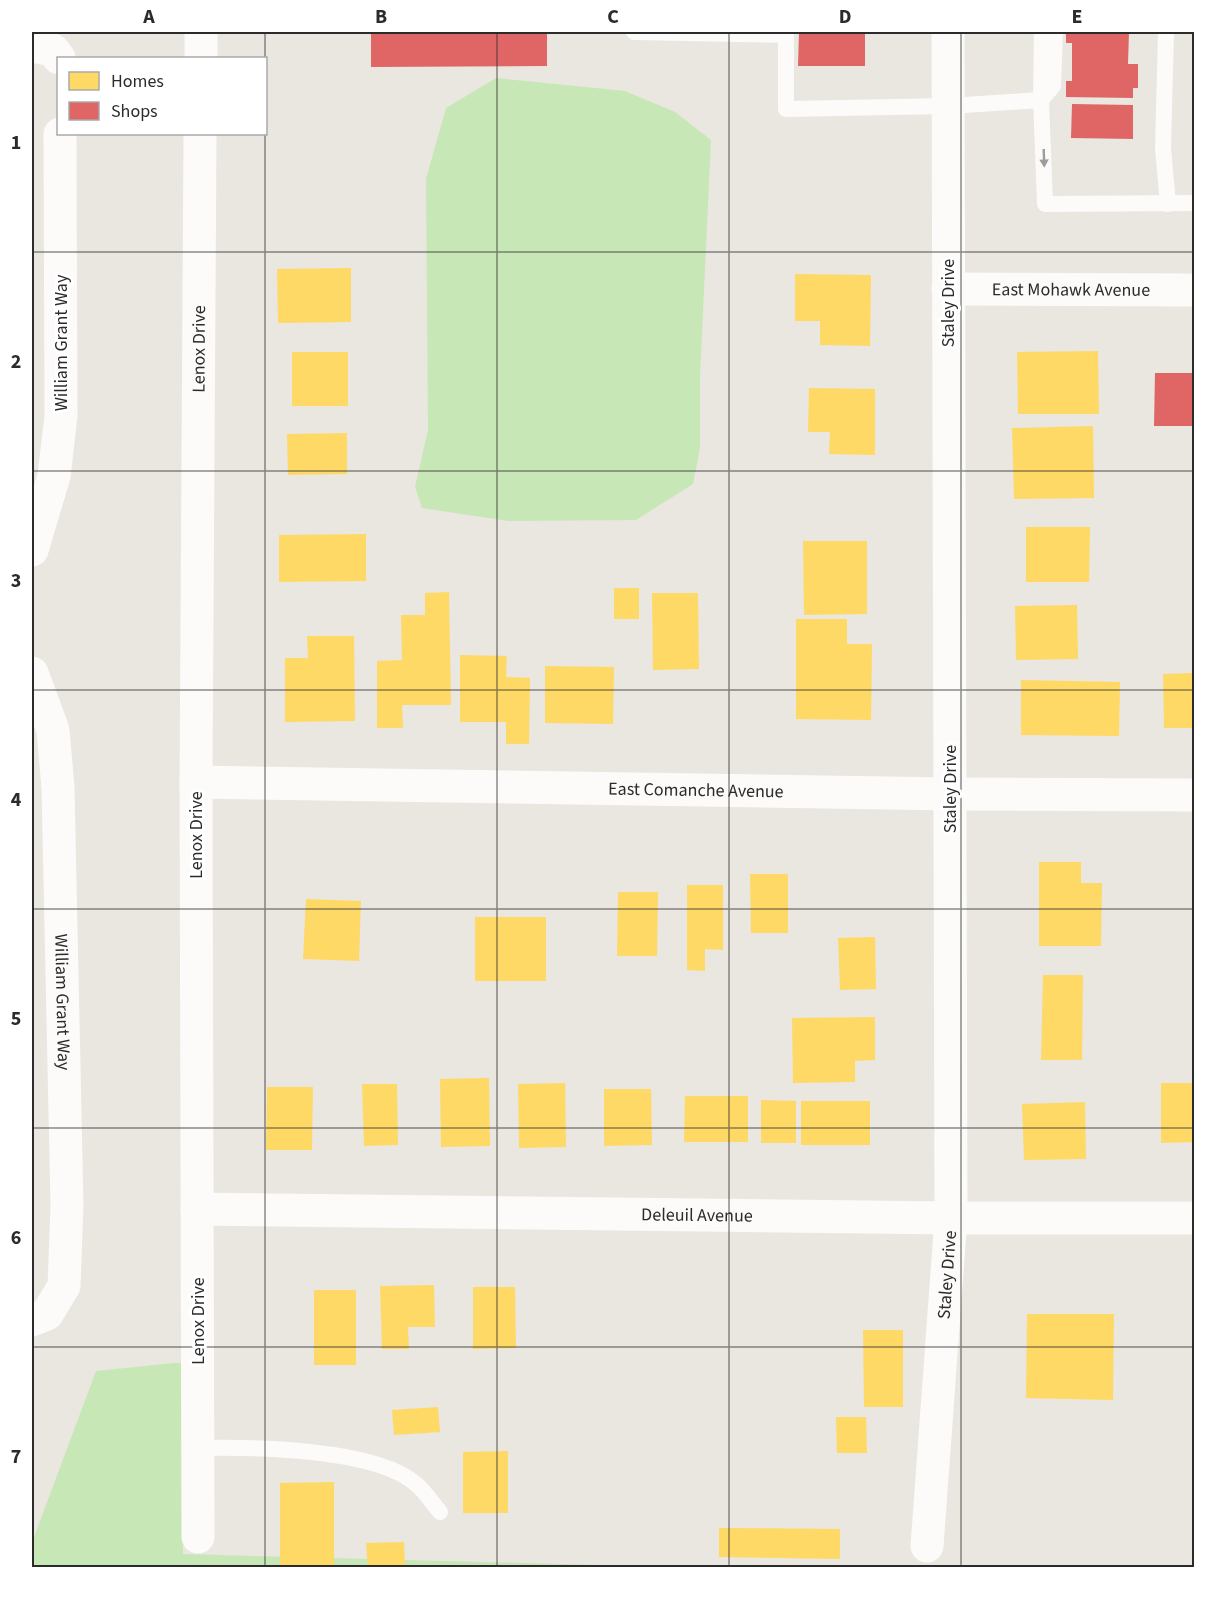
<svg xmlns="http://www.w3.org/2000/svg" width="1226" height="1599" font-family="'Source Sans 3',sans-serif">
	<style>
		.green { fill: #c8e7b7 }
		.homes { fill: #ffd966 }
		.shops { fill: #e06666 }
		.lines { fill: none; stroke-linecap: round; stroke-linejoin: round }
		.lane { stroke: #fcfbfa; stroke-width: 16 }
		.street { stroke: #fcfbfa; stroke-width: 33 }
		.oneway { fill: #9e9d9d }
		.grid { fill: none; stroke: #2b2b2b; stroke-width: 1.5; stroke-opacity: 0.55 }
		.labels { text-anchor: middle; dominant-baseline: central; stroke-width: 6; stroke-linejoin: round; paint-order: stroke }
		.street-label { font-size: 18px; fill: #2b2b2b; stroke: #fff }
		.neatline { fill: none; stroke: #2b2b2b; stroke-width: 2 }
		.grid-label { font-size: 20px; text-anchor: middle; font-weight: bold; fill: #2b2b2b }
	</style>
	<rect width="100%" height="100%" fill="#eae6e0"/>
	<g class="green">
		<path d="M496 78 625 91 675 112 711 140 700 376V448L693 484 636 520 508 521 422 508 415 487 428 430 426 179 446 108Z"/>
		<path d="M174 1363H182L183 1554 599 1565 609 1567 32 1568 34 1537 96 1371Z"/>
	</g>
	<g class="homes">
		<path d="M351 268V322L278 323 277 269Z"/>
		<path d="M795 274 871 275 870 346 820 345V321H795Z"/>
		<path d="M1098 351 1099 414H1018L1017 352Z"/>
		<rect x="292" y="352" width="56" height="54"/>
		<path d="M809 388 875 389V455L829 454 830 432H808Z"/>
		<path d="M1093 426 1094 498 1014 499 1012 428Z"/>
		<path d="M347 433V474L288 475 287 434Z"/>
		<path d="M1026 527H1090L1089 582H1026Z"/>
		<path d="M366 534V581L279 582V535Z"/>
		<path d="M803 541H867V614L804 615Z"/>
		<rect x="614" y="588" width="25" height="31"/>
		<path d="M449 592 451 705H402L403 728H377V661L402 660 401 615H425V593Z"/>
		<path d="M652 593H698L699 669 653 670Z"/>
		<path d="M1077 605 1078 659 1016 660 1015 606Z"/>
		<path d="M796 619H847V644H872L871 720 796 719Z"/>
		<path d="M307 636H354L355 721 285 722V658H308Z"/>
		<path d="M460 655 507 656 506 677 530 678 529 744H506V722H460Z"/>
		<path d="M545 666 614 667 613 724 545 723Z"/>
		<path d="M1194 673V728H1164L1163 674Z"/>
		<path d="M1021 680 1120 682 1119 736 1021 735Z"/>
		<path d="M1039 862H1081V883H1102L1101 946H1039Z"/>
		<path d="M750 874H788V933H751Z"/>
		<path d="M687 885H723V950L705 949V971L687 970Z"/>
		<path d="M618 892H658L657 956H617Z"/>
		<path d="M306 899 361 901 359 961 303 959Z"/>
		<rect x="475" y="917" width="71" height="64"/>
		<path d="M875 937 876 989 840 990 838 938Z"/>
		<path d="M1043 975H1083L1082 1060H1041Z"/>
		<path d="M875 1017V1060L855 1061V1082L793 1083 792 1018Z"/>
		<path d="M489 1078 490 1146 441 1147 440 1079Z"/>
		<path d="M565 1083 566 1147 519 1148 518 1084Z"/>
		<path d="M1161 1083H1194V1142L1161 1143Z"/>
		<path d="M362 1084H397L398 1145 364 1146Z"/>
		<path d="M267 1087H313L312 1150H266Z"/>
		<path d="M604 1089H651L652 1145 604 1146Z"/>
		<path d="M685 1096H748V1142H684Z"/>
		<path d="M761 1100 796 1101V1143H761Z"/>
		<rect x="801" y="1101" width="69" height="44"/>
		<path d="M1085 1102 1086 1159 1024 1160 1022 1104Z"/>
		<path d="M434 1285 435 1327H408L409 1349H382L380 1286Z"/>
		<path d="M473 1287H515L516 1348 473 1349Z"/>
		<rect x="314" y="1290" width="42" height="75"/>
		<path d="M1027 1314H1114L1113 1400 1026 1398Z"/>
		<path d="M863 1330H903V1407H864Z"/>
		<path d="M438 1407 440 1432 394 1435 392 1410Z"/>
		<path d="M836 1417H866L867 1453H837Z"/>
		<path d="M508 1451V1513H463V1452Z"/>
		<path d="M334 1482V1567H280V1483Z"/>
		<path d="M719 1528 840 1529V1559L719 1557Z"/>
		<path d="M404 1542 405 1568H368L366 1543Z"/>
	</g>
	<g class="shops">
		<path d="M371 32H547V66L371 67Z"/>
		<path d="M799 32H865V66H798Z"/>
		<path d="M1066 32H1129L1128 64H1138V88H1133V98L1066 97V81H1072V43H1066Z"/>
		<path d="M1072 104 1133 105V139L1071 138Z"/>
		<path d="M1155 373H1194V426H1154Z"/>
	</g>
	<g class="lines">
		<g class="lane">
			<path d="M634 32 786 35"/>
			<path d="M786 32V109L948 106 1041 100 1053 86 1055 32"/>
			<path d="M1042 32 1041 100 1045 204 1194 203"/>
			<path d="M1166 32 1163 148 1168 204"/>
			<path d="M198 1448C252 1447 375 1448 416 1484 425 1491 432 1503 440 1512"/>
		</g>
		<g class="street">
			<path d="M32 46 53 50 59 58"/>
			<path d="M201 58V32"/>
			<path id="s1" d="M948 289 1194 290"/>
			<path d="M32 550 54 476 61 416 60 134"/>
			<path id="s2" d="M32 673 53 730 58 788 67 1206 64 1286 47 1314 32 1320"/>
			<path id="s3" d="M196 782 950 794 1194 795"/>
			<path id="s4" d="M197 1209 951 1218H1194"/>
			<path id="s5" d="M198 1537 196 782 200 134"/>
			<path id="s6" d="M927 1546 951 1218 948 32"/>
		</g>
	</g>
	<defs><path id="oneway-solid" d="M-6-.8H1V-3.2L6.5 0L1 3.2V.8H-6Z" transform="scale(1.5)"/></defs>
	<use class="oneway" href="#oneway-solid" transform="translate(1044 158) rotate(88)"/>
	<path class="grid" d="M265 32V58M497 32V1568M729 32V1568M961 32V1568M265 134V1568M32 252H1194M32 471H1194M32 690H1194M32 909H1194M32 1128H1194M32 1347H1194"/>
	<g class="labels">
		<g class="street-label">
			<text stroke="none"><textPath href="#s1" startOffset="123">East Mohawk Avenue</textPath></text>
			<text transform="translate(948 303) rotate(-90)">Staley Drive</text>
			<text transform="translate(61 343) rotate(-90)">William Grant Way</text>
			<text stroke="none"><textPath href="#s5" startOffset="1188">Lenox Drive</textPath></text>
			<text transform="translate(950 789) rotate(-90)">Staley Drive</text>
			<text stroke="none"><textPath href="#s3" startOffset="500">East Comanche Avenue</textPath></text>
			<text transform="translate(196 835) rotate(-90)">Lenox Drive</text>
			<text stroke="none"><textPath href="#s2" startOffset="333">William Grant Way</textPath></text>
			<text stroke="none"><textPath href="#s4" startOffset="500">Deleuil Avenue</textPath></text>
			<text stroke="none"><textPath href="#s6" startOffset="272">Staley Drive</textPath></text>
			<text transform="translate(198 1321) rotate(-90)">Lenox Drive</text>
		</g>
	</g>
	<rect width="1226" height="1599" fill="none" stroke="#ffffff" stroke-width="66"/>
	<rect x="57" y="57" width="210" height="78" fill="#ffffff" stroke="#aaaaaa" stroke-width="1.5"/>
	<rect x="69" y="72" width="30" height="18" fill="#ffd966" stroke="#aaaaaa" stroke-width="1.5"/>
	<text x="111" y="87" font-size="18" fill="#2b2b2b">Homes</text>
	<rect x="69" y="102" width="30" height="18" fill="#e06666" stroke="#aaaaaa" stroke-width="1.5"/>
	<text x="111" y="117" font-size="18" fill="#2b2b2b">Shops</text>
	<rect x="33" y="33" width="1160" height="1533" class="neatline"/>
	<g class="grid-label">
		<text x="149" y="23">A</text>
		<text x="381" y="23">B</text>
		<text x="613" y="23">C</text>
		<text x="845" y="23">D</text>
		<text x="1077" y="23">E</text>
		<text x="16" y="149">1</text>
		<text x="16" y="368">2</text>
		<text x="16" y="587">3</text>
		<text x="16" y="806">4</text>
		<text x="16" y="1025">5</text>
		<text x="16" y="1244">6</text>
		<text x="16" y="1463">7</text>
	</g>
</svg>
